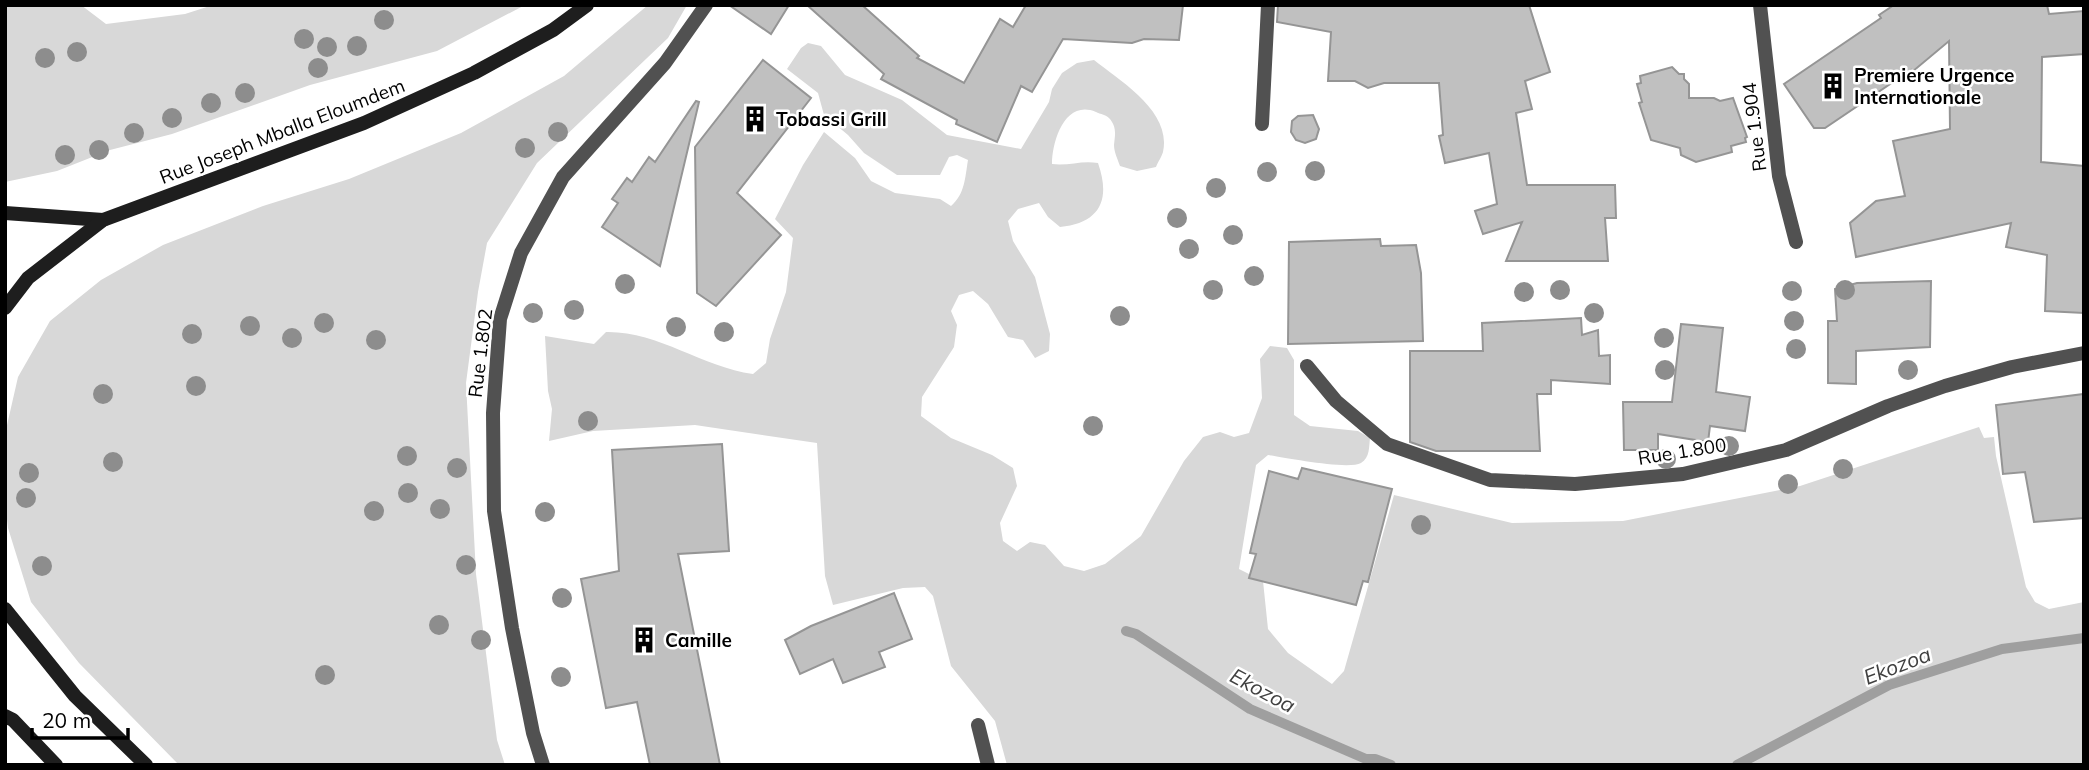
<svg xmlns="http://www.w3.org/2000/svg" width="2089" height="770" font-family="Mulish,sans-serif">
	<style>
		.green { fill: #d8d8d8 }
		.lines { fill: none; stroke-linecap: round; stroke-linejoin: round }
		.stream { stroke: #9f9f9f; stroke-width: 10 }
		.building { fill: #c0c0c0; stroke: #959595; stroke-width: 2 }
		.minor { stroke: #515151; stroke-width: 14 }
		.secondary { stroke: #1e1e1e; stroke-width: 14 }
		.tree { fill: #8d8d8d }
		.labels { text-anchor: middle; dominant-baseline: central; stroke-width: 5; stroke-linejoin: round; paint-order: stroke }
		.poi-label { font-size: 19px; font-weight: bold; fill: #000; stroke: #fff; text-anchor: start }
		.street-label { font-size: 19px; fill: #000; stroke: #fff }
		.water-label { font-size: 21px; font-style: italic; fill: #404040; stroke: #fff }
	</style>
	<rect width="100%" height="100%" fill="#fff"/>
	<g class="green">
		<path d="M5 5H81L106 24 185 14 213 5H525L437 51 310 85 172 134 110 150 57 171 5 182Z"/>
		<path d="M648 5H687L668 38 537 163 487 243 478 292 466 383 476 574 497 740 505 765H179L79 663 31 602 8 528 5 501V434L18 377 50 321 101 280 163 245 263 206 349 179 461 133 564 76Z"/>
		<path d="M808 43 821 46 845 75 902 100 947 135 1021 149 1049 102 1052 89 1062 73 1077 63 1094 60C1120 81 1172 111 1163 152 1162 156 1158 162 1156 167L1137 171 1120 166C1118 160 1114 152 1114 145 1115 135 1117 128 1110 119 1107 115 1100 114 1096 112 1065 99 1052 141 1052 164 1069 166 1082 160 1098 163 1111 200 1100 223 1060 227L1048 217 1039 203 1018 209 1008 221 1013 241 1035 277 1050 334 1049 351 1035 358 1023 340 1008 337 988 304 973 291 959 295 951 311 957 325 954 347 922 397 921 416 951 438 992 455 1013 468 1017 486 1000 523 1003 541 1017 551 1030 542 1045 545 1064 566 1084 571 1105 564 1141 536 1184 461 1203 437 1220 432 1234 437 1249 433 1262 398 1260 359 1270 346 1287 348 1294 360V415L1310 426 1358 431 1370 438C1369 446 1370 458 1361 463 1348 470 1286 458 1268 455L1256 465 1239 569 1263 581 1268 629 1288 653 1332 684 1344 671 1394 495 1512 523 1623 521 1800 486 1979 427 1984 438 1994 437 1996 456 2026 587 2035 602 2049 609 2084 602V765H1007L995 721 951 666 933 596 925 587 903 588 833 605 825 576 817 443 695 425 593 431 549 441 552 409 548 391 545 336 594 344 606 332C658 331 702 367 753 374L766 363 770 339 786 292 793 238 775 219 803 165 824 132 855 158 871 181 895 193 940 199 951 206C965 194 965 178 968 160L957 155 949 157 940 175H897L864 153 848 135 824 115 818 93 787 69 801 48Z"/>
	</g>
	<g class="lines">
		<g class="stream">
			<path d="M1126 631 1136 634 1250 709 1366 759H1375L1391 765"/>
			<path d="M1737 765 1889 685 2002 649 2084 638"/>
		</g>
	</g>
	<g class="building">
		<path d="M729 5H789L771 34Z"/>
		<path d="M807 5H862L919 56 917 58 964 83 1000 19 1013 27 1026 5H1183L1179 40 1144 39 1132 43 1063 39 1032 92 1021 86 997 142 956 124 957 120 881 79 884 74Z"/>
		<path d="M1278 5H1529L1550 72 1525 81 1532 109 1516 113 1527 185H1615L1616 218H1605L1608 261H1506L1522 222 1483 234 1475 211 1497 204 1489 153 1445 163 1439 136 1443 135 1439 83H1384L1368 88 1355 81H1328L1331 32 1277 22Z"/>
		<path d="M1894 5H2047L2049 14 2084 11V54L2042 57 2041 162 2084 166V313L2045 311 2047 255 2006 247 2011 223 1856 257 1850 223 1876 201 1905 196 1893 141 1950 129 1949 41 1912 72 1911 70 1825 128H1814L1784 84 1881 18 1879 15Z"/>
		<path d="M763 60 811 98 737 193 781 235 716 306 697 293 695 147Z"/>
		<path d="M1672 67 1679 74H1684V79L1689 84V98H1714L1720 101 1733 98 1747 137 1745 138 1746 142 1731 146 1732 152 1696 162 1681 155 1680 148 1651 140 1639 103 1642 102 1637 84 1641 83 1640 76Z"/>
		<path d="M696 101 699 102 660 266 602 227 618 203 612 199 627 178 632 182 649 157 655 162Z"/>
		<path d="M1313 115 1319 129 1316 139 1305 143 1296 140 1291 132 1292 121 1298 116Z"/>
		<path d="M1380 239 1381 246 1416 245 1421 273 1423 341 1288 344 1289 242Z"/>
		<path d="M1931 281 1930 347 1856 351V384L1828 383V321H1837L1835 289 1857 283Z"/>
		<path d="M1581 318 1582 335 1598 330 1599 356 1610 355V384L1551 380V394H1537L1540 451H1436L1410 442V351H1483L1482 323Z"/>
		<path d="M1681 324 1723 328 1716 392 1750 397 1745 431 1710 426 1708 442 1658 434V450H1624L1623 402H1672Z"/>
		<path d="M2084 394V518L2034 522 2025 472 2003 474 1996 405Z"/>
		<path d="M722 444 729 551 678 554 720 765H650L637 702 606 708 581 579 619 571 612 450Z"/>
		<path d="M1302 468 1392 489 1368 582 1363 581 1356 605 1249 578 1256 554 1250 553 1269 471 1298 479Z"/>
		<path d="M894 593 912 639 879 652 885 667 843 683 833 659 800 674 785 640 811 626Z"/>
	</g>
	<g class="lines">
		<g class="minor">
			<path d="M1760 5 1779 176 1796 242"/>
			<path d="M1262 124 1268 5"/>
			<path d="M1307 366 1336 401 1387 444 1490 480 1575 484 1683 474 1786 450 1888 406 1945 386 2012 367 2084 353"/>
			<path d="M978 725 988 765"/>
			<path d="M543 765 533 733 512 628 494 511 493 413 500 319 521 253 563 177 665 63 706 5"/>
		</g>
		<g class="secondary">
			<path d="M5 213 103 220"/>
			<path d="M5 308 28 278 103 220 364 123 474 73 553 30 587 5"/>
			<path d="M5 609 75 696 146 765"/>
			<path d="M5 716 13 720 56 765"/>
		</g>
	</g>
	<g class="tree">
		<circle cx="384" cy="20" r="10"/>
		<circle cx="304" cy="39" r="10"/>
		<circle cx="357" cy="46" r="10"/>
		<circle cx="327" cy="47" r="10"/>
		<circle cx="77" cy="52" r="10"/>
		<circle cx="45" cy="58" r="10"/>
		<circle cx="318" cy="68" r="10"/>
		<circle cx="245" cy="93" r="10"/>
		<circle cx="211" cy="103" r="10"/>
		<circle cx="172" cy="118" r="10"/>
		<circle cx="558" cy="132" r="10"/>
		<circle cx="134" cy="133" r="10"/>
		<circle cx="525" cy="148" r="10"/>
		<circle cx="99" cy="150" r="10"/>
		<circle cx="65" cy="155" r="10"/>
		<circle cx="1315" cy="171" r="10"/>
		<circle cx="1267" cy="172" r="10"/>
		<circle cx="1216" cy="188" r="10"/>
		<circle cx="1177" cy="218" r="10"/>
		<circle cx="1233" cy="235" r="10"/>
		<circle cx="1189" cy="249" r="10"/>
		<circle cx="1254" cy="276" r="10"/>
		<circle cx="625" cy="284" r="10"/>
		<circle cx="1213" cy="290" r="10"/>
		<circle cx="1560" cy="290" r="10"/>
		<circle cx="1845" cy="290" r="10"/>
		<circle cx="1792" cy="291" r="10"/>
		<circle cx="1524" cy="292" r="10"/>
		<circle cx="574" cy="310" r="10"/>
		<circle cx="533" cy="313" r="10"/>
		<circle cx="1594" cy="313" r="10"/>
		<circle cx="1120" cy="316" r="10"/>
		<circle cx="1794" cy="321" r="10"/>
		<circle cx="324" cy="323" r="10"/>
		<circle cx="250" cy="326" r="10"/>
		<circle cx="676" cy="327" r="10"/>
		<circle cx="724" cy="332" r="10"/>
		<circle cx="192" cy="334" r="10"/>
		<circle cx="292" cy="338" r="10"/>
		<circle cx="1664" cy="338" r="10"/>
		<circle cx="376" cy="340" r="10"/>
		<circle cx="1796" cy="349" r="10"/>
		<circle cx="1665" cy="370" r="10"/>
		<circle cx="1908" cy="370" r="10"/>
		<circle cx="196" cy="386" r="10"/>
		<circle cx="103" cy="394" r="10"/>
		<circle cx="588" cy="421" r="10"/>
		<circle cx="1093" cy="426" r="10"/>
		<circle cx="1729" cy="446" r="10"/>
		<circle cx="407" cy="456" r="10"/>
		<circle cx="1666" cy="459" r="10"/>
		<circle cx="113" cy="462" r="10"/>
		<circle cx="457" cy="468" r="10"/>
		<circle cx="1843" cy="469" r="10"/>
		<circle cx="29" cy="473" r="10"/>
		<circle cx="1788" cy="484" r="10"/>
		<circle cx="408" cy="493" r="10"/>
		<circle cx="26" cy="498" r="10"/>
		<circle cx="440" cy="509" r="10"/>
		<circle cx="374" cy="511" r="10"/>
		<circle cx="545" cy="512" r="10"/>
		<circle cx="1421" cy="525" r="10"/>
		<circle cx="466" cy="565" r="10"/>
		<circle cx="42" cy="566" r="10"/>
		<circle cx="562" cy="598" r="10"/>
		<circle cx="439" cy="625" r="10"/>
		<circle cx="481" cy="640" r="10"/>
		<circle cx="325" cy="675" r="10"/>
		<circle cx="561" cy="677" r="10"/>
	</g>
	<defs>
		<g id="building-bare" transform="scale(2.1)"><path d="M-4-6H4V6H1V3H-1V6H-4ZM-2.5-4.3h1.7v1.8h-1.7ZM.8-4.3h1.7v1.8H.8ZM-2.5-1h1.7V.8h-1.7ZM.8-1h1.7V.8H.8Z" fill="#000" stroke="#fff" stroke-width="2.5" paint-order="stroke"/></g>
	</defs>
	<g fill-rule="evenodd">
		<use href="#building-bare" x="1833" y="86"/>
		<use href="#building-bare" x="755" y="119"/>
		<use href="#building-bare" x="644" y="640"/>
	</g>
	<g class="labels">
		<g class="poi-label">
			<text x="1854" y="75">Premiere Urgence<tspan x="1854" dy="22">Internationale</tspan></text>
			<text x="776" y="119">Tobassi Grill</text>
			<text x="665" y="640">Camille</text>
		</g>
		<g class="street-label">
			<text transform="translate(1754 127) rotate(-97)">Rue 1.904</text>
			<text transform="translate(282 131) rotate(-21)">Rue Joseph Mballa Eloumdem</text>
			<text transform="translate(480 353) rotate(-83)">Rue 1.802</text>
			<text transform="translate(1682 451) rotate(-9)">Rue 1.800</text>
		</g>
		<g class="water-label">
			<text transform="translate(1897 665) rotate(-21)">Ekozoa</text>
			<text transform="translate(1263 690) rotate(28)">Ekozoa</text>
		</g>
	</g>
	<rect width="2089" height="770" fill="none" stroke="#000000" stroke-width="14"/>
	<path d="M32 728v10h96v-10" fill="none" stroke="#000000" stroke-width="3.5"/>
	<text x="42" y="728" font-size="21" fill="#000000" stroke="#ffffff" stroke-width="5" paint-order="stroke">20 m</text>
</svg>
